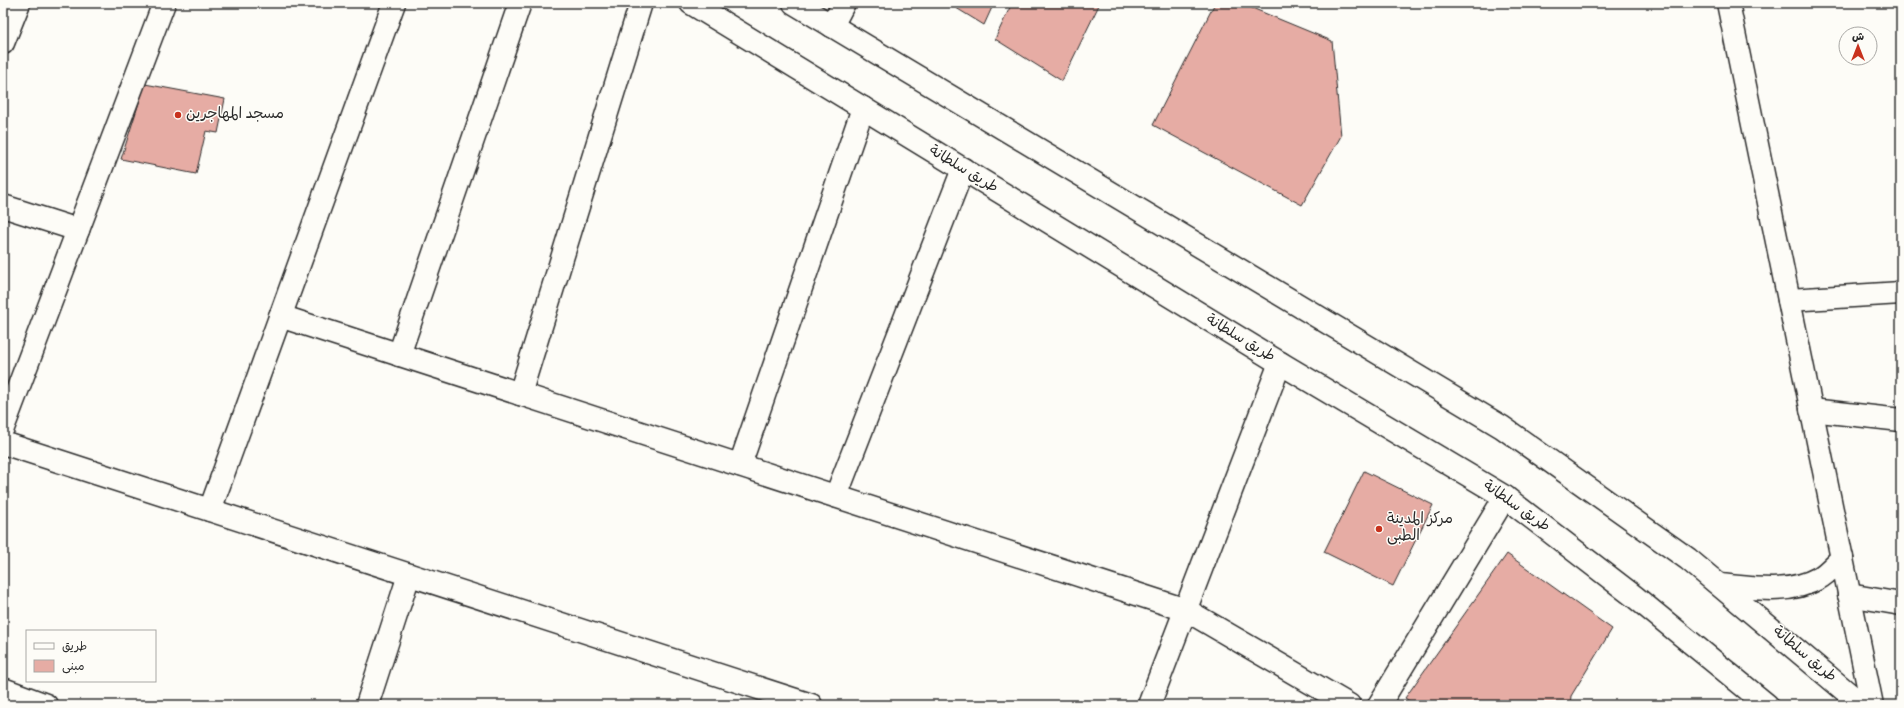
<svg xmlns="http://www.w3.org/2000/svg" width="1904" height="708" font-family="Dekko,'Playpen Sans Arabic',sans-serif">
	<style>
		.building { fill: #e6aca4; stroke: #2b2b2b }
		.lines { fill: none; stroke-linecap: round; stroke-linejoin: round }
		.minor-casing { stroke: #2b2b2b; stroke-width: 25 }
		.major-casing { stroke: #2b2b2b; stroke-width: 25 }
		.minor { stroke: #fdfcf7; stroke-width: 22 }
		.major { stroke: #fdfcf7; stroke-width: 22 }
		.poi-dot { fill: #c8321e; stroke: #fdfcf7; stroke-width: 1.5 }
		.labels { text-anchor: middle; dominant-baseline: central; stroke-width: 3; stroke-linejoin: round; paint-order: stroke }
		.poi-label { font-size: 15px; fill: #2b2b2b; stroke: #fdfcf7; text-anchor: start }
		.street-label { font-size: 15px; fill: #2b2b2b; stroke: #fdfcf7 }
	</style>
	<rect width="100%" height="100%" fill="#fdfcf7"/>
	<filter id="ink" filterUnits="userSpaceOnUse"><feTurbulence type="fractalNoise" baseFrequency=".025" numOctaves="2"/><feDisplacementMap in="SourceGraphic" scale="8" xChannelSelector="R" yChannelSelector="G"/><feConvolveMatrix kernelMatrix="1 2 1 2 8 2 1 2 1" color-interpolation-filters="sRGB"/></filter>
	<g filter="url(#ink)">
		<g class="building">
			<path d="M948 3H994L984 25Z"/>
			<path d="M1012 3H1100L1062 81 995 39Z"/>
			<path d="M1215 3H1240L1332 41 1341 136 1302 205 1153 125Z"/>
			<path d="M145 84 225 99 218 133 206 131 196 174 121 159Z"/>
			<path d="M1364 471 1433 505 1393 586 1324 552Z"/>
			<path d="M1507 554 1612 629 1571 696 1570 705H1415L1405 698Z"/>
		</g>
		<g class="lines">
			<g class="minor-casing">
				<g id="minor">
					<path d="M1728 3 1872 705"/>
					<path d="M832 26 844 3"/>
					<path d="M3 43 19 3"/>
					<path d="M3 206 78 230"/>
					<path d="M1789 300 1901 293"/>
					<path d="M280 316 1186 610 1349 705"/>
					<path d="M399 355 520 3"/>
					<path d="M520 394 641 3"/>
					<path d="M1811 410 1901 420"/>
					<path d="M3 428 164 3"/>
					<path d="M3 443 811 705"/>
					<path d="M740 465 863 108"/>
					<path d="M836 496 963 169"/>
					<path d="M210 510 394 3"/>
					<path d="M1720 585C1753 588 1789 595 1819 578 1827 574 1835 564 1842 558"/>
					<path d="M1849 595 1901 604"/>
					<path d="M3 689 46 705"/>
					<path d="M367 705 409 575"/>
					<path d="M1149 705 1280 363"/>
					<path d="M1379 705 1505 497"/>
				</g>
			</g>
			<g class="major-casing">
				<g id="major">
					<path d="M691 3 1280 363 1505 497 1635 597 1767 705"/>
					<path d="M794 3 1502 427 1688 559 1855 699 1860 705"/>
				</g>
			</g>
			<use href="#minor" class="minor"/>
			<use href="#major" class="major"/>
		</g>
	</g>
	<g class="poi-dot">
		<circle cx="178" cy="115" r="4"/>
		<circle cx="1379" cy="529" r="4"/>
	</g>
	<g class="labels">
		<g class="poi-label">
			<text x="186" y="115">مسجد المهاجرين</text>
			<text x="1387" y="520">مرکز المدینة<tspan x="1387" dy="17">الطبی</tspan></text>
		</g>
		<g class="street-label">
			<text transform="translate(963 170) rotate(31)">طريق سلطانة</text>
			<text transform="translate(1240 339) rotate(31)">طريق سلطانة</text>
			<text transform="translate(1516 507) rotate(35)">طريق سلطانة</text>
			<text transform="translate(1804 655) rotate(40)">طريق سلطانة</text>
		</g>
	</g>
	<rect width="1904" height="708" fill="none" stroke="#fdfcf7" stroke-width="16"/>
	<rect x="8" y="8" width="1888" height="692" fill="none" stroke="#2b2b2b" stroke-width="1.5" filter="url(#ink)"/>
	<rect x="26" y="630" width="130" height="52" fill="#fdfcf7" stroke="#a9a8a5"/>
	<rect x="34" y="643" width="20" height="6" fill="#fdfcf7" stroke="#a9a8a5"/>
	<text x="62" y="650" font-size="12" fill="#2b2b2b">طريق</text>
	<rect x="34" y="660" width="20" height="12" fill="#e6aca4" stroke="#a9a8a5"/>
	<text x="62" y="670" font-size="12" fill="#2b2b2b">مبنى</text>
	<g transform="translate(1858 46)"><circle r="19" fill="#fdfcf7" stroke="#a9a8a5"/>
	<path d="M0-3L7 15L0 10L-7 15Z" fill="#c8321e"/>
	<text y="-6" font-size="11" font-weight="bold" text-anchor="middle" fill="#2b2b2b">ش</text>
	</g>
</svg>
